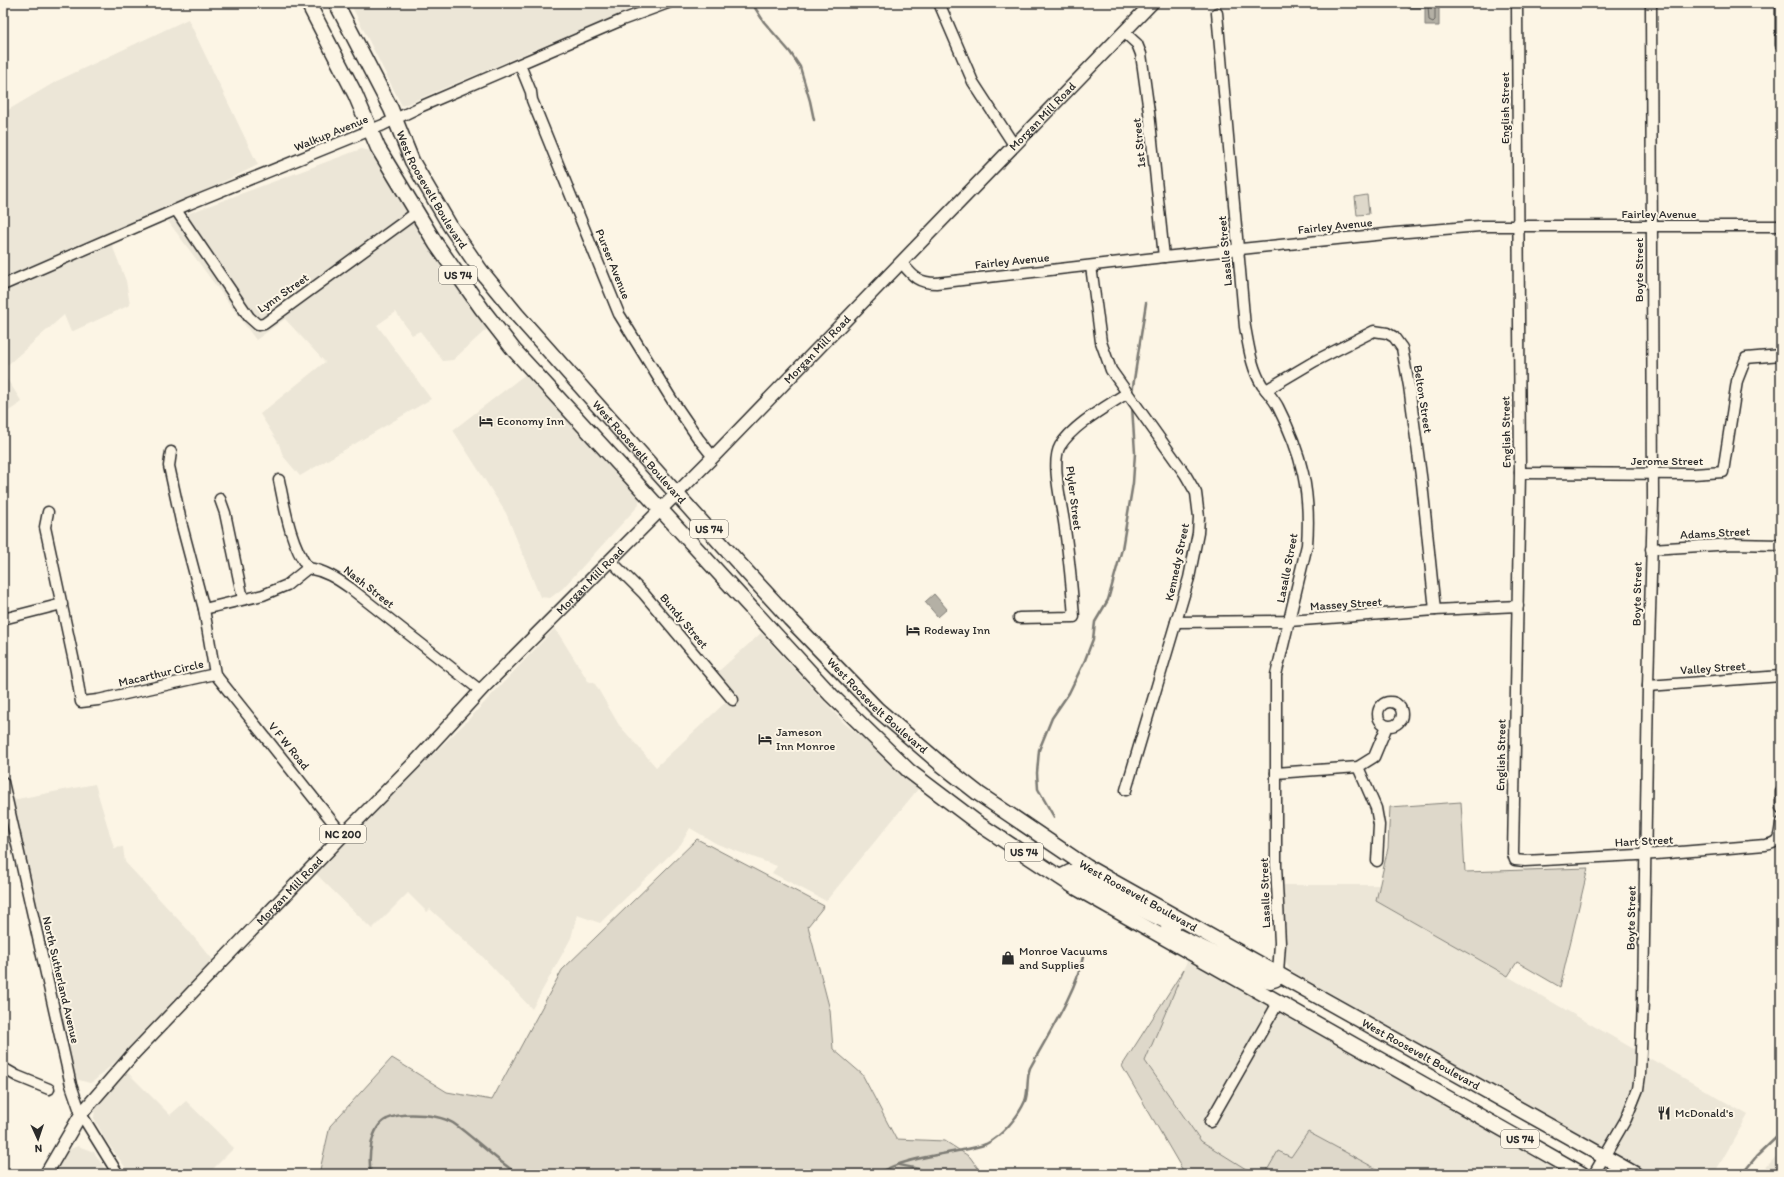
<svg xmlns="http://www.w3.org/2000/svg" width="1784" height="1177" font-family="Itim,sans-serif">
	<style>
		.built { fill: #ece6d7 }
		.green { fill: #ded8ca; stroke: #84827a }
		.water { fill: #b4b0a5; stroke: #7d7b74 }
		.lines { fill: none; stroke-linecap: round; stroke-linejoin: round }
		.shore { stroke: #62605c; stroke-width: 1 }
		.stream { stroke: #7d7b74; stroke-width: 2.5 }
		.minor-casing { stroke: #2b2b2b; stroke-width: 13 }
		.major-casing { stroke: #2b2b2b; stroke-width: 15 }
		.highway-casing { stroke: #2b2b2b; stroke-width: 17 }
		.minor { stroke: #fcf5e5; stroke-width: 10 }
		.major { stroke: #fcf5e5; stroke-width: 12 }
		.highway { stroke: #fcf5e5; stroke-width: 14 }
		.labels { text-anchor: middle; dominant-baseline: central; stroke-width: 4; stroke-linejoin: round; paint-order: stroke }
		.shield { fill: #fcf5e5; stroke: #6a6863; stroke-width: 1 }
		.shield-label { font-size: 11px; font-weight: bold; fill: #2b2b2b }
		.street-label { font-size: 12px; fill: #2b2b2b; stroke: #fcf5e5 }
		.poi-label { font-size: 12px; fill: #2b2b2b; stroke: #fcf5e5; text-anchor: start }
	</style>
	<rect width="100%" height="100%" fill="#fcf5e5"/>
	<filter id="ink" filterUnits="userSpaceOnUse"><feTurbulence type="fractalNoise" baseFrequency=".025" numOctaves="2"/><feDisplacementMap in="SourceGraphic" scale="8" xChannelSelector="R" yChannelSelector="G"/><feConvolveMatrix kernelMatrix="1 2 1 2 8 2 1 2 1" color-interpolation-filters="sRGB"/></filter>
	<g filter="url(#ink)">
		<g class="built">
			<path d="M350 3H651L550 43 402 106Z"/>
			<path d="M188 19 258 165 192 197 3 278V142L8 139 3 128V113L57 81Z"/>
			<path d="M361 149 376 152 489 327 453 360 443 361 420 331 412 335 396 312 377 325 431 399 300 476 283 456 279 444 260 414 325 362 285 319 256 340 168 221Z"/>
			<path d="M112 245 126 281 130 305 71 332 64 315 3 369V288L74 259Z"/>
			<path d="M3 373 22 402 3 415Z"/>
			<path d="M527 373 605 458 639 498V505L562 589 550 598 540 597 506 513 453 430Z"/>
			<path d="M555 628 588 681 595 684 619 725 656 767 727 701 710 679 761 633 844 723 875 748 918 789 826 901 772 873 777 866 717 844 690 828 681 844 600 923 577 915 571 938 532 1009 481 955 430 909 427 912 408 893 372 929 314 872 469 719Z"/>
			<path d="M95 784 114 848 123 847 125 862 188 930 214 961 129 1049 94 1081 90 1083 79 1080 74 1076 65 1027 12 800Z"/>
			<path d="M1283 885H1380L1377 901 1748 1115 1714 1174H1653L1578 1134 1294 973 1289 969 1286 961Z"/>
			<path d="M1187 961 1442 1104 1566 1174H1386L1308 1132 1291 1157 1278 1151 1265 1174H1254L1201 1141 1145 1061Z"/>
			<path d="M127 1072 170 1115 186 1101 234 1148 208 1174H130L105 1139 94 1118 95 1108Z"/>
			<path d="M78 1146 94 1152 108 1174H53L65 1151Z"/>
			<path d="M1781 1151V1174H1760Z"/>
		</g>
		<g class="green">
			<path d="M1367 195 1369 214 1357 215 1355 197Z"/>
			<path d="M1461 802 1465 872 1588 868 1560 987 1517 962 1508 976 1376 901 1388 848 1390 807Z"/>
			<path d="M697 839 824 906 808 926 830 1010 833 1049 862 1074 896 1139 945 1141 970 1157 982 1174H319L330 1126 392 1058 447 1092 492 1100 562 970Z"/>
			<path d="M1184 969 1145 1061 1201 1141 1254 1174H1185L1122 1066Z"/>
			<path d="M1308 1132 1386 1174H1265L1278 1151 1291 1157Z"/>
		</g>
		<g class="water">
			<path d="M1408 3H1439V26H1425V8H1408Z"/>
			<path d="M934 594 947 609 938 617 925 602Z"/>
		</g>
		<g class="lines">
			<path class="shore" d="M1412 3 1428 6 1429 20 1433 22 1435 20V3"/>
			<g class="stream">
				<path d="M752 3 764 22 790 52 800 67 810 101 814 120"/>
				<path d="M1132 393 1146 303"/>
				<path d="M1054 817 1038 789 1037 773 1039 750 1052 718 1069 693 1085 660 1093 639 1095 622 1108 600 1122 549 1133 483 1135 453 1132 406"/>
				<path d="M899 1165 919 1169 929 1174"/>
				<path d="M371 1174C368 1158 370 1127 387 1119 397 1114 413 1114 424 1115 433 1116 445 1118 453 1123 475 1138 494 1159 518 1174"/>
				<path d="M877 1174C897 1162 924 1157 947 1153 960 1150 974 1149 986 1144 1002 1136 1018 1117 1025 1101 1029 1091 1026 1079 1030 1068 1047 1036 1076 992 1083 957"/>
				<path d="M1742 1174 1756 1157 1781 1133"/>
			</g>
			<g class="minor-casing">
				<g id="minor">
					<path d="M939 3 973 82 1014 145"/>
					<path d="M1517 3 1520 473 1513 854 1515 860 1525 861 1656 854 1765 845C1780 843 1779 837 1781 823"/>
					<path d="M1781 3V45"/>
					<path d="M1217 13 1245 327C1249 347 1251 367 1262 385 1267 392 1274 399 1278 407 1302 454 1311 491 1307 545L1276 675V865L1280 943 1278 974"/>
					<path d="M1124 32 1137 44 1141 54 1149 112 1164 257"/>
					<path d="M520 65 531 92 532 100 619 314 672 400 698 438 713 457"/>
					<path d="M176 210 249 317 258 325 264 324 417 212"/>
					<path d="M901 262C912 275 917 283 936 283L1164 257 1395 233 1480 226H1781"/>
					<path d="M1091 266 1101 342 1111 370 1185 474 1196 493 1199 517 1198 533 1189 578 1126 790"/>
					<path d="M3 285 189 204 383 125 422 106 622 20 668 3"/>
					<path d="M1266 390 1315 361 1374 331 1387 333 1394 337 1402 348 1409 386 1422 483 1435 610"/>
					<path d="M171 452 169 466 182 526 204 609 215 674 343 835"/>
					<path d="M1520 473 1693 474 1723 472 1737 381 1746 358 1781 355"/>
					<path d="M279 480C285 509 290 543 308 568"/>
					<path d="M220 499 225 513 243 599"/>
					<path d="M48 512 45 527 76 671 81 702 98 700 215 674"/>
					<path d="M1651 549 1733 544 1781 545"/>
					<path d="M611 561 644 594 733 700"/>
					<path d="M204 609 263 595 287 585 308 568C325 571 336 578 350 588L481 691"/>
					<path d="M1019 618 1074 617C1072 588 1069 558 1065 529 1063 509 1050 463 1060 446 1074 424 1106 407 1127 393"/>
					<path d="M3 619 62 604"/>
					<path d="M1176 622 1289 621 1435 610 1518 606"/>
					<path d="M1648 686 1781 676"/>
					<circle cx="1390" cy="714" r="12"/>
					<path d="M1358 767 1376 808 1379 825 1377 861"/>
					<path d="M1276 773 1358 767 1374 757 1387 726"/>
					<path d="M3 782 71 1085 81 1114 118 1174"/>
					<path d="M1781 792V808"/>
					<path d="M3 1068 17 1076 49 1089"/>
					<path d="M1210 1122 1278 1003"/>
					<path d="M1594 1174 1626 1119 1638 1089 1640 1075 1643 1000 1648 686 1653 502 1651 3"/>
				</g>
			</g>
			<g class="major-casing">
				<g id="major">
					<path id="s1" d="M46 1174 81 1114 134 1053 343 835 415 762 484 687 713 457 1152 3"/>
				</g>
			</g>
			<g class="highway-casing">
				<g id="highway">
					<path d="M308 3 355 94 378 148 436 244 482 309 514 350 831 695 909 771 979 824 1073 886 1582 1174"/>
					<path id="s2" d="M336 3 391 109 412 161 450 226 481 271 517 315 724 547 790 619 877 709 942 765 979 794 1087 867 1635 1174"/>
					<path d="M1060 877 1070 872H1075L1130 904 1173 925"/>
					<path d="M1167 931 1234 963 1265 980 1270 981 1276 979 1278 974"/>
				</g>
			</g>
			<use href="#minor" class="minor"/>
			<use href="#major" class="major"/>
			<use href="#highway" class="highway"/>
		</g>
	</g>
	<defs>
		<g id="hotel-bare" transform="scale(1.08)"><path d="M-6-4.5h1.5V1H6V5H4.5V3h-9V5H-6ZM-4 0a1.8 1.8 0 1 1 3.6 0ZM.5 0V-2.5h3Q6-2.5 6 0Z" fill="#2b2b2b" stroke="#fcf5e5" stroke-width="2.5" paint-order="stroke"/></g>
		<g id="shop-bare" transform="scale(1.08)"><path d="M-5-2.5h2.3a2.7 3.5 0 0 1 5.4 0H5L5.5 6h-11ZM-1.5-2.5h3a1.5 2.3 0 0 0-3 0Z" fill="#2b2b2b" stroke="#fcf5e5" stroke-width="2.5" paint-order="stroke"/></g>
		<g id="restaurant-bare" transform="scale(1.08)"><path d="M-5-6h1v4h1v-4h1v4h1v-4h1v5L-1.5 .5V6h-2V.5L-5-1ZM5-6V6H3V1.5H1.5Q1.5-4 5-6Z" fill="#2b2b2b" stroke="#fcf5e5" stroke-width="2.5" paint-order="stroke"/></g>
	</defs>
	<g fill-rule="evenodd">
		<use href="#hotel-bare" x="486" y="421"/>
		<use href="#hotel-bare" x="913" y="630"/>
		<use href="#hotel-bare" x="765" y="739"/>
		<use href="#shop-bare" x="1008" y="958"/>
		<use href="#restaurant-bare" x="1664" y="1113"/>
	</g>
	<g class="labels">
		<g class="shield">
			<rect x="439" y="266" width="38" height="18" rx="3"/>
			<rect x="690" y="520" width="38" height="18" rx="3"/>
			<rect x="320" y="825" width="46" height="18" rx="3"/>
			<rect x="1005" y="843" width="38" height="18" rx="3"/>
			<rect x="1501" y="1130" width="38" height="18" rx="3"/>
		</g>
		<g class="shield-label">
			<text x="458" y="275">US 74</text>
			<text x="709" y="529">US 74</text>
			<text x="343" y="834">NC 200</text>
			<text x="1024" y="852">US 74</text>
			<text x="1520" y="1139">US 74</text>
		</g>
		<g class="street-label">
			<text transform="translate(1505 108) rotate(-90)">English Street</text>
			<text stroke="none"><textPath href="#s1" startOffset="1455">Morgan Mill Road</textPath></text>
			<text transform="translate(331 133) rotate(-22)">Walkup Avenue</text>
			<text transform="translate(1139 143) rotate(-96)">1st Street</text>
			<text stroke="none"><textPath href="#s2" startOffset="210">West Roosevelt Boulevard</textPath></text>
			<text x="1659" y="214">Fairley Avenue</text>
			<text transform="translate(1335 226) rotate(-6)">Fairley Avenue</text>
			<text transform="translate(1225 251) rotate(-95)">Lasalle Street</text>
			<text transform="translate(1012 261) rotate(-6)">Fairley Avenue</text>
			<text transform="translate(613 264) rotate(68)">Purser Avenue</text>
			<text transform="translate(1639 270) rotate(-90)">Boyte Street</text>
			<text transform="translate(283 293) rotate(-35)">Lynn Street</text>
			<text stroke="none"><textPath href="#s1" startOffset="1131">Morgan Mill Road</textPath></text>
			<text transform="translate(1423 399) rotate(81)">Belton Street</text>
			<text transform="translate(1506 432) rotate(-91)">English Street</text>
			<text stroke="none"><textPath href="#s2" startOffset="546">West Roosevelt Boulevard</textPath></text>
			<text x="1667" y="461">Jerome Street</text>
			<text transform="translate(1074 498) rotate(83)">Plyler Street</text>
			<text transform="translate(1715 533) rotate(-3)">Adams Street</text>
			<text transform="translate(1177 562) rotate(-78)">Kennedy Street</text>
			<text transform="translate(1287 568) rotate(-79)">Lasalle Street</text>
			<text stroke="none"><textPath href="#s1" startOffset="807">Morgan Mill Road</textPath></text>
			<text transform="translate(369 587) rotate(38)">Nash Street</text>
			<text transform="translate(1637 594) rotate(-89)">Boyte Street</text>
			<text transform="translate(1346 604) rotate(-4)">Massey Street</text>
			<text transform="translate(684 621) rotate(50)">Bundy Street</text>
			<text transform="translate(1713 668) rotate(-4)">Valley Street</text>
			<text transform="translate(161 673) rotate(-13)">Macarthur Circle</text>
			<text stroke="none"><textPath href="#s2" startOffset="894">West Roosevelt Boulevard</textPath></text>
			<text transform="translate(289 746) rotate(51)">V F W Road</text>
			<text transform="translate(1501 755) rotate(-89)">English Street</text>
			<text transform="translate(1644 841) rotate(-3)">Hart Street</text>
			<text stroke="none"><textPath href="#s1" startOffset="375">Morgan Mill Road</textPath></text>
			<text transform="translate(1265 893) rotate(-92)">Lasalle Street</text>
			<text stroke="none"><textPath href="#s2" startOffset="1218">West Roosevelt Boulevard</textPath></text>
			<text transform="translate(1631 918) rotate(-89)">Boyte Street</text>
			<text transform="translate(61 980) rotate(77)">North Sutherland Avenue</text>
			<text stroke="none"><textPath href="#s2" startOffset="1542">West Roosevelt Boulevard</textPath></text>
		</g>
		<g class="poi-label">
			<text x="497" y="421">Economy Inn</text>
			<text x="924" y="630">Rodeway Inn</text>
			<text x="776" y="732">Jameson<tspan x="776" dy="14">Inn Monroe</tspan></text>
			<text x="1019" y="951">Monroe Vacuums<tspan x="1019" dy="14">and Supplies</tspan></text>
			<text x="1675" y="1113">McDonald's</text>
		</g>
	</g>
	<rect width="1784" height="1177" fill="none" stroke="#fcf5e5" stroke-width="16"/>
	<rect x="8" y="8" width="1768" height="1161" fill="none" stroke="#2b2b2b" stroke-width="1.5" filter="url(#ink)"/>
	<g transform="translate(38 1139) rotate(177)" stroke="#fcf5e5" stroke-width="3" paint-order="stroke">
	<path d="M0-3L7 15L0 10L-7 15Z" fill="#2b2b2b"/>
	<text y="-6" font-size="11" font-weight="bold" text-anchor="middle" fill="#2b2b2b">N</text>
	</g>
</svg>
